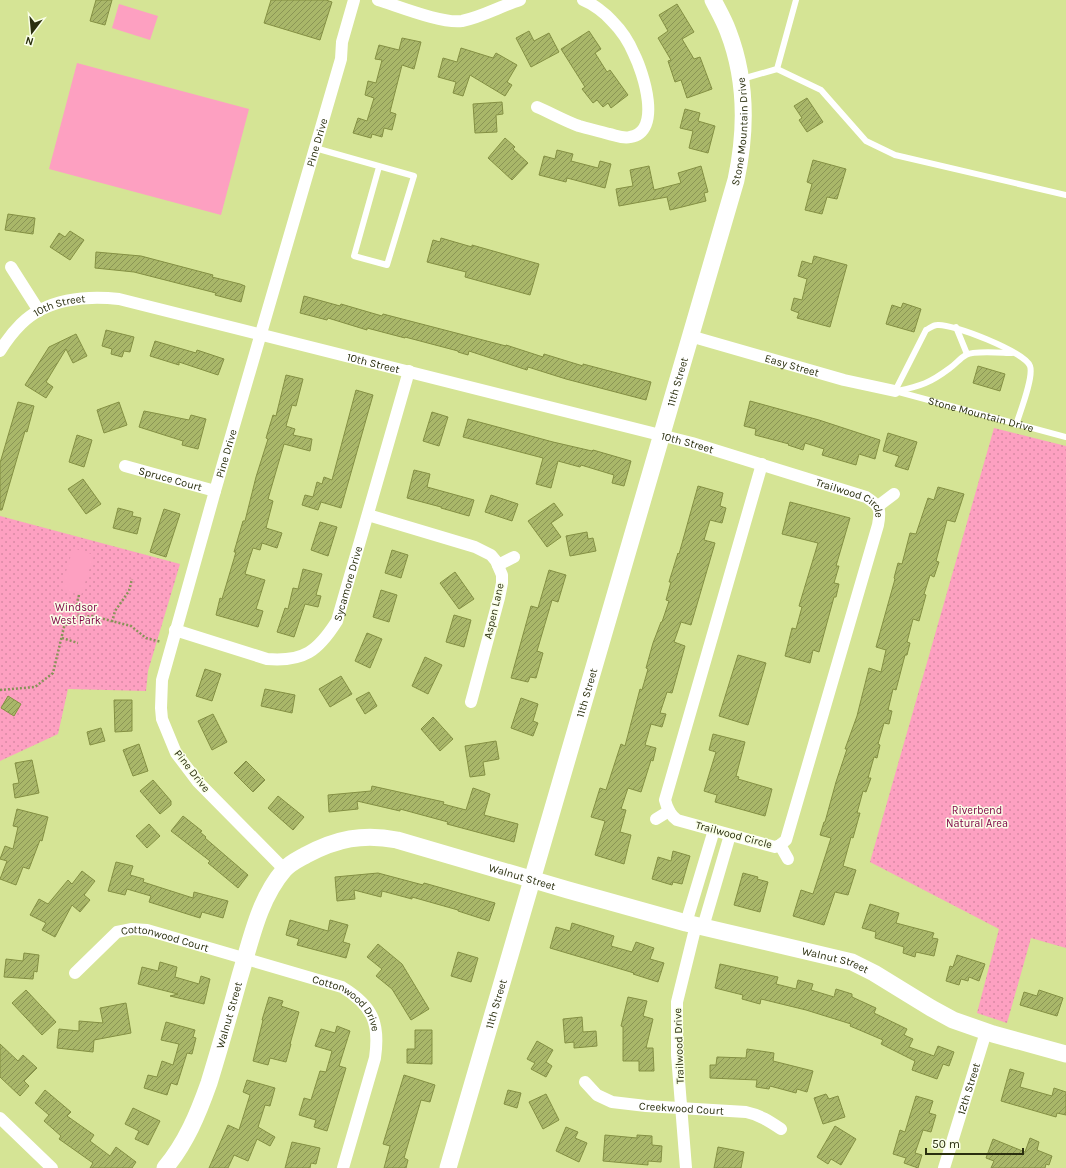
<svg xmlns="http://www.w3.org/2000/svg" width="1066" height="1168" font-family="Karla,sans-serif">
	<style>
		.grass { fill: url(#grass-dots) }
		.pitch { fill: #fda0c1 }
		.building { fill: url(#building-hatch); stroke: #849043 }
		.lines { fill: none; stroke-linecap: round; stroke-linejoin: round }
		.path { stroke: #889259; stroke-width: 2.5; stroke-dasharray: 2 2; stroke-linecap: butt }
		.lane { stroke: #fff; stroke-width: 6 }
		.street { stroke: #fff; stroke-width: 12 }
		.secondary { stroke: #fff; stroke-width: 17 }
		.labels { text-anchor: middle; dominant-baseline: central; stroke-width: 3; stroke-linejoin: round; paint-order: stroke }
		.street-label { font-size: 11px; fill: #2a2f0f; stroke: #faffe8 }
		.park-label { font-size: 11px; fill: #7b0143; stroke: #faffe8 }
	</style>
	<defs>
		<pattern id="grass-dots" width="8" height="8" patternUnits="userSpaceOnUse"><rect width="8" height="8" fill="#fda0c1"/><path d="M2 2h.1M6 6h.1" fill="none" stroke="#d98aa5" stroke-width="1.8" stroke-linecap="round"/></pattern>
		<pattern id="building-hatch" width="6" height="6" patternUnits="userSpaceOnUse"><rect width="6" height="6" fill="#a9b769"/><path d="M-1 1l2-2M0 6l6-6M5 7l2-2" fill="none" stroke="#8a9555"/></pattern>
	</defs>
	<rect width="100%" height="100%" fill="#d5e495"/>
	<g class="grass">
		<path d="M994 428 1066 446V948L1031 938 1007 1023 977 1013 999 929 870 862Z"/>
		<path d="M0 516 180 564 148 671 146 691 68 689 58 734 0 761Z"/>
	</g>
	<g class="pitch">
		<path d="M119 4 158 16 150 40 112 28Z"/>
		<path d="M77 63 249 109 221 215 49 169Z"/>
		<path d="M73 548 94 555 81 595 61 589Z"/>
	</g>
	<g class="building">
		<path d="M96 0H112L105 25 90 21Z"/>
		<path d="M271 0H326L332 2 320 40 264 23Z"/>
		<path d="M677 4 694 32 682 39 694 59 700 57 712 89 687 98 681 80 675 82 668 61 671 60 658 38 668 31 659 15Z"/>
		<path d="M529 31 534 41 549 33 559 52 531 67 516 38Z"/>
		<path d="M589 31 601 49 595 53 607 72 610 70 628 95 611 108 608 103 603 107 597 100 593 103 582 89 585 87 561 49Z"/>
		<path d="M402 38 421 42 414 69 402 65 390 112 396 114 392 130 384 128 382 137 372 134 371 138 353 133 358 118 367 121 374 98 365 95 368 81 376 83 382 60 375 59 379 45 399 50Z"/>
		<path d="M461 48 493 58 496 53 517 65 507 82 512 85 505 96 470 75 463 96 453 93 456 82 438 77 443 58 457 62Z"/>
		<path d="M807 98 823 122 807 132 799 120 802 118 794 106Z"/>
		<path d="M502 102 503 114 496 115 497 132 475 133 473 104Z"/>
		<path d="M685 109 700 113 698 121 715 126 708 153 689 148 693 131 680 128Z"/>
		<path d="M505 138 515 147 513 149 528 163 512 180 488 158Z"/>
		<path d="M557 150 573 154 571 161 598 168 600 161 611 164 605 188 567 178 566 182 539 175 544 156 555 159Z"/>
		<path d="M813 160 846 169 837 199 827 197 822 214 805 210 812 184 807 182Z"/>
		<path d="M649 166 654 190 681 183 678 173 701 166 708 192 704 193 706 201 670 210 667 197 619 206 616 189 633 186 630 170Z"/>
		<path d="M8 214 35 218 33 234 5 230Z"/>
		<path d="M70 231 84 240 70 260 50 247 59 233 65 237Z"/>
		<path d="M441 238 472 247V245L539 264 530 295 465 277 466 272 427 262 433 240 440 242Z"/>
		<path d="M96 252 141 256 213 275 212 277 240 284 245 286 241 302 215 295 216 293 134 272 95 268Z"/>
		<path d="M814 256 847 265 830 327 797 318 799 313 791 310 794 298 802 300 807 279 798 276 802 261 812 264Z"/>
		<path d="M304 296 340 306 341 304 382 316 383 314 506 346V345L543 357 544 354 583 366V364L651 382 646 400 566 379 528 367 527 370 469 351 468 355 458 352V351L405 337V338L367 328V330L328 318 327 320 300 313Z"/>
		<path d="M903 303 921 309 914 332 886 324 892 305 901 308Z"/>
		<path d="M106 330 134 337 130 352 124 351 122 357 111 354 112 349 102 346Z"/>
		<path d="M76 334 87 356 73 363 66 349 46 382 53 387 46 398 25 385 49 347Z"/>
		<path d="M155 341 196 353 197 350 224 359 218 375 179 362V365L150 356Z"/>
		<path d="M978 366 1005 374 1000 391 973 383Z"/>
		<path d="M286 375 303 379 296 406 292 405 286 426 295 429 293 435 312 439 310 451 284 444 268 499 273 501 266 528 282 533 277 548 262 543 260 550 253 548 249 560 245 574 265 580 256 609 263 611 258 627 216 615 220 598 222 599 236 552H234L243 521H245L256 477 268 439 266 438 273 415 276 416Z"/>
		<path d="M356 390 373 395 341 508 321 502 318 510 302 505 305 495 313 497 317 482 322 484 324 477 332 480Z"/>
		<path d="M750 401 819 420 880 440 875 459 859 454 856 465 822 455 824 449 805 443 803 450 788 445 789 444 755 435 756 429 744 426Z"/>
		<path d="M18 402 34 406 27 432 25 431 2 510H0V463Z"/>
		<path d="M119 402 127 425 104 433 97 410Z"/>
		<path d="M144 411 189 420 191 415 206 419 198 449 182 445 183 441 139 427Z"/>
		<path d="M432 412 448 417 439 446 423 441Z"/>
		<path d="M468 419 553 442 592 451 593 450 631 461 624 486 612 483 614 475 581 465 580 467 558 461 551 488 536 484 543 458 463 437Z"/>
		<path d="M888 433 917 442 908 470 895 466 899 456 883 451Z"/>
		<path d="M77 435 92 440 84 467 69 462Z"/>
		<path d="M414 470 430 474 427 487 474 500 469 516 441 508V507L407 498Z"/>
		<path d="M83 479 101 504 86 514 68 489Z"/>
		<path d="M698 486 723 493 720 506 726 508 722 523 710 520 704 540 715 543 691 625 681 622 674 642 685 646 672 693 667 692 660 713 666 714 662 727 651 724 645 745 656 748 653 761 651 760 641 792 628 788 621 809 626 810 620 832 631 835 624 864 595 855 605 821 591 817 600 788 606 790 621 744 625 746 640 689 642 690 648 669 646 668 653 643 661 622H662L669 601 666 600 671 582H669L678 553 679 554Z"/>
		<path d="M938 487 964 494 955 522 947 520 936 561 939 562 934 577 930 575 924 594 926 595 919 621 913 619 907 642 910 643 907 655H905L896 690 893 689 888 710 892 711 889 724 884 723 878 744 880 745 877 758 874 757 868 778H871L866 792 863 791 857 813H860L853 838 851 837 843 866 856 870 848 895 835 892 824 925 793 916 801 890 813 894 831 838 820 835 824 822H825L836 782 847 749H845L857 716 869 668 881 672 886 650 876 647 895 579 894 578 898 563 902 564 910 533 916 534 928 498 934 500Z"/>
		<path d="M491 495 518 504 512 521 485 512Z"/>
		<path d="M790 502 850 518 836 566H839L834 583 839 584 836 597H834L819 652 813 650 810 663 785 656 792 628 796 629 802 607 799 606 818 543 782 534Z"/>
		<path d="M554 503 563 515 551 523 561 537 547 547 528 521Z"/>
		<path d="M118 508 133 512 132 516 141 518 137 534 113 528Z"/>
		<path d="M164 509 180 514 166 557 150 552Z"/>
		<path d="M320 522 337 527 328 556 311 550Z"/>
		<path d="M587 532 588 539 593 538 596 551 570 556 566 536Z"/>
		<path d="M392 550 408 555 401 578 385 573Z"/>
		<path d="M303 569 322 574 316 595 321 596 318 607 305 604 294 637 277 632 285 608 288 609 293 588 298 589Z"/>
		<path d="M549 570 566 575 558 602 552 600 537 651 543 653 536 678 530 677 528 682 511 678 531 606 538 608Z"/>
		<path d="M455 572 474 599 459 609 440 583Z"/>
		<path d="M381 590 397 595 389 622 373 617Z"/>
		<path d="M454 615 471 620 464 647 446 642Z"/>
		<path d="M367 633 382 639 370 668 355 661Z"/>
		<path d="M738 655 766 663 748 725 719 716Z"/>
		<path d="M425 657 442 665 428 694 412 686Z"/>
		<path d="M205 669 221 674 212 701 196 696Z"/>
		<path d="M341 676 352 694 330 707 319 689Z"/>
		<path d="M265 689 295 695 292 713 261 706Z"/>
		<path d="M369 692 377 706 365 714 356 699Z"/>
		<path d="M8 696 21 704 14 716 1 708Z"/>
		<path d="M521 698 538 704 533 721 538 723 533 736 511 728Z"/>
		<path d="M114 700H132V731L115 732Z"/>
		<path d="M213 714 227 742 212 750 198 721Z"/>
		<path d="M433 717 453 739 440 751 421 729Z"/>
		<path d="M101 728 105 741 90 745 87 732Z"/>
		<path d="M713 734 745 742 736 776 739 777 738 779 772 789 765 816 715 802 717 795 704 791 716 752 709 750Z"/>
		<path d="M496 741 499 759 483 762 485 775 470 777 465 746Z"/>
		<path d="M139 744 148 771 133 776 123 750Z"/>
		<path d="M32 760 39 793 15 798 13 784 19 783 15 763Z"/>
		<path d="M246 761 265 780 253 792 234 773Z"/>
		<path d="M153 780 171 801V805L160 814 140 791Z"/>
		<path d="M372 786 444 802 443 804 466 810 473 788 490 794 484 815 518 824 514 842 447 824 448 822 400 809V811L357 801 358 809 329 812 328 795 371 791Z"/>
		<path d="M278 796 304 817 293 830 268 808Z"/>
		<path d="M17 809 48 817 42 841 40 840 29 869 23 867 16 885 0 879 7 861 0 859 5 846 13 849 18 827 13 826Z"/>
		<path d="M183 816 202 831 200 832 206 837 205 838 248 875 238 888 208 863 210 861 171 831Z"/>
		<path d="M149 824 160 836 147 848 136 836Z"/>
		<path d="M673 851 690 856 682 884 673 882 672 885 652 879 658 857 671 861Z"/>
		<path d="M116 862 133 866 130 875 144 879 143 882 193 898 194 892 228 901 223 918 202 912 200 918 149 902 151 896 127 889 125 895 108 891Z"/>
		<path d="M82 871 95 881 84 895 90 900 80 912 72 905 55 937 42 930 46 923 30 915 39 899 48 904 68 880 72 884Z"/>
		<path d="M378 873 423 885 424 883 495 903 489 921 458 911V910L412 897V899L382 891 381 897 354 890 355 899 337 901 335 877Z"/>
		<path d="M743 873 758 877 757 879 768 882 760 912 734 905Z"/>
		<path d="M870 904 899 913 896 923 934 933 932 938 938 939 934 956 916 952 915 957 903 953 904 947 875 938 876 932 862 928Z"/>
		<path d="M290 920 328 931 330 920 348 925 343 942 350 944 346 958 297 945 299 939 286 935Z"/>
		<path d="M572 923 614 936 611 946 632 952 636 942 654 948 650 959 664 963 658 982 633 974 634 973 550 948 556 927 570 931Z"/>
		<path d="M378 944 402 964 429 1009 411 1020 392 989 376 976 382 969 367 957Z"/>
		<path d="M458 952 478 958 471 982 451 976Z"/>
		<path d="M24 953 39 955 37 972 34 971 33 979 4 977 6 959 23 961Z"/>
		<path d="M957 955 985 964 979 981 969 977 968 981 961 979 959 985 946 981 950 966 953 967Z"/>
		<path d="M160 962 177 967 175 977 199 984 201 976 210 979 204 1004 170 996 178 994 138 984 142 967 158 971Z"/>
		<path d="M720 964 778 977 776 984 796 989 798 980 813 984 811 990 834 997 836 989 852 994V997L876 1008 874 1013 907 1029 904 1035 913 1039 909 1047 934 1056 938 1046 954 1052 949 1066 943 1064 937 1079 912 1070 915 1061 881 1044 883 1040 850 1026 851 1024 806 1010 761 999 760 1004 742 999 743 995 715 988Z"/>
		<path d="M26 990 56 1022 42 1035 12 1003Z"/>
		<path d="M1039 990 1063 998 1057 1016 1020 1005 1024 992 1037 996Z"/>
		<path d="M269 997 283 1001 281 1006 299 1012 290 1044H291L286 1062 270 1058 268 1065 253 1061 263 1020H262Z"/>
		<path d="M628 997 647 1001 643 1016 653 1019 646 1048H653L654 1071H639V1061H623V1027L621 1026Z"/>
		<path d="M126 1003 131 1033 94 1040 93 1052 57 1048 59 1029 79 1031V1021L103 1023 100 1008Z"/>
		<path d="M582 1017 583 1032 596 1031 597 1046 574 1048V1042L565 1043 563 1019Z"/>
		<path d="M166 1022 195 1030 193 1037 196 1038 192 1054 187 1053 177 1085 171 1083 167 1095 144 1088 148 1075 157 1077 162 1061 173 1065 179 1044 161 1040Z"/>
		<path d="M337 1026 350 1031 339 1066 346 1068 327 1131 314 1127 316 1120 299 1115 304 1098 311 1100 320 1071 326 1072 332 1051 315 1046 321 1029 335 1033Z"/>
		<path d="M415 1030H432V1064L407 1063V1049H415Z"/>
		<path d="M537 1041 553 1050 546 1062 552 1066 546 1077 531 1069 535 1063 527 1059Z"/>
		<path d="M0 1044 18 1061 23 1055 37 1068 24 1081 29 1086 20 1096 0 1077Z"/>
		<path d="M747 1049 774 1053 773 1061 813 1071 807 1092 797 1089 796 1093 770 1086 769 1089 756 1087 757 1080 710 1078V1065H716L717 1057 746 1058Z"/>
		<path d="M1010 1069 1024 1073 1020 1087 1052 1096 1054 1088 1066 1092V1115L1057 1113 1056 1117 1001 1101Z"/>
		<path d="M404 1075 435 1085 430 1102 421 1100 404 1158 408 1160 406 1168H384L390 1146 383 1144Z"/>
		<path d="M247 1080 275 1088 270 1106 265 1105 258 1127 275 1137 270 1146 257 1139 248 1161 234 1155 228 1168H209L228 1125 239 1130 250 1095 243 1092Z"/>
		<path d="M45 1090 71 1112 67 1116 94 1135 90 1141 110 1156 116 1147 136 1162 132 1168H90L93 1163 59 1139 61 1136 44 1121 49 1115 35 1103Z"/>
		<path d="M508 1090 521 1093 517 1108 504 1104Z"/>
		<path d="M546 1094 559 1120 543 1129 529 1102Z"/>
		<path d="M826 1094 829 1099 838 1096 845 1117 823 1124 814 1098Z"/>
		<path d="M916 1096 933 1101 929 1113 936 1115 931 1132 923 1130 915 1153 922 1155 918 1168 904 1163 906 1158 893 1154 900 1130 905 1132Z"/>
		<path d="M133 1108 160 1121 148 1145 135 1139 139 1131 125 1124Z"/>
		<path d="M835 1126 856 1139 841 1165 831 1159 828 1164 817 1157Z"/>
		<path d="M566 1127 578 1132 575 1138 587 1143 579 1162 556 1151Z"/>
		<path d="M605 1135 637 1138V1135L652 1136V1145L662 1146 661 1162 648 1161V1165L603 1161Z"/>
		<path d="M1030 1138 1039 1142 1037 1150 1052 1156 1049 1165 1046 1164 1045 1168H991L994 1161 986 1158 993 1139 1025 1152Z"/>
		<path d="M292 1142 320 1148 316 1164 311 1163 310 1168H285Z"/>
		<path d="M718 1147 744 1152 741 1168H714Z"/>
	</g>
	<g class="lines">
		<g class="path">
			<path d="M79 595 77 603 79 617"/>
			<path d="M112 622 115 611 129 591 132 579"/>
			<path d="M62 638 78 643"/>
			<path d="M0 690 35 687 53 673 64 627 71 620 79 617 92 616 131 626 146 638 161 642"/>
		</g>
		<g class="lane">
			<path d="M777 69 821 90 866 141 895 155 1066 195"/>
			<path d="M742 79 777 69 796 0"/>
			<path d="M315 148 414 176 387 265 354 256 379 167"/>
			<path d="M956 327 967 354"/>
			<path d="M895 391 926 330C930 328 933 325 937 325 952 323 1025 352 1030 366 1034 377 1020 412 1016 425"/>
			<path id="s1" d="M895 391 1066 437"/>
			<path d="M897 391C921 386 930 383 950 368 956 364 960 358 966 355 974 350 1003 353 1012 353"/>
		</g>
		<g class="street">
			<path d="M378 0C398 6 442 24 462 21 482 17 501 6 520 0"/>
			<path d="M537 107C551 113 565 121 579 126 589 129 599 131 609 134 615 135 623 139 630 137 663 132 643 72 634 54 629 42 621 30 612 21 605 13 593 4 583 0"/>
			<path d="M11 267 39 311"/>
			<path id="s2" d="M690 336 844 380 895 391"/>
			<path id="s3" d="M0 351C6 341 13 332 21 324 46 299 86 295 119 299L692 443 866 497C880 506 881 509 878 525L786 840 780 845 775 847 677 820C670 815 667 808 665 800L762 464"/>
			<path id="s4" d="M125 466 215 491"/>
			<path d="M878 506 894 494"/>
			<path d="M368 515 475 547 491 555 496 561 502 575V583L499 598 471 702"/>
			<path d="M498 565 514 557"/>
			<path id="s5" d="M175 630 267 659C304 662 318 651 337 621L409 371"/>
			<path d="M656 819 669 811"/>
			<path d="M780 845 788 859"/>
			<path id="s6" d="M284 869 198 782 176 753 162 719 161 708 162 680 215 491 341 59 342 42 354 0"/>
			<path d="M686 923 714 830"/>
			<path d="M703 927 730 835"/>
			<path id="s7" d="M75 973 117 932 132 929 147 930 342 987C373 1006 380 1023 375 1058L343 1168"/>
			<path id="s8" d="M585 1082 597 1095 612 1102 646 1106 746 1112C760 1115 769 1121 781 1129"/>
			<path d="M0 1118 52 1168"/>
			<path d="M686 1168 677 1055V1002L696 925"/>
			<path id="s9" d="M944 1168 986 1032"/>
		</g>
		<g class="secondary">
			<path id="s10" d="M165 1168C186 1143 198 1114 209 1083 220 1047 230 1012 240 976 251 940 259 899 284 870 290 863 299 859 306 855 336 839 363 833 397 840L568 890 686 923 852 962 874 973 931 1008 953 1020 993 1034 1066 1054"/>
			<path id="s11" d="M448 1168 736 180C747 129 747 80 728 31 724 20 718 10 713 0"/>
		</g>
	</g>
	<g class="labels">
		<g class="street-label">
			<text stroke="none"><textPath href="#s11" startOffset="1078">Stone Mountain Drive</textPath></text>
			<text stroke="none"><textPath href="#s6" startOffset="794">Pine Drive</textPath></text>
			<text stroke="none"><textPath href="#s3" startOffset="78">10th Street</textPath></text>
			<text stroke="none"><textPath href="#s3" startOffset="401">10th Street</textPath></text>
			<text stroke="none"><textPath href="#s2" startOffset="106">Easy Street</textPath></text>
			<text stroke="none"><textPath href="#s11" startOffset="819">11th Street</textPath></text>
			<text stroke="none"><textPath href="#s1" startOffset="89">Stone Mountain Drive</textPath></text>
			<text stroke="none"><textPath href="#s3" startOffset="725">10th Street</textPath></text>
			<text stroke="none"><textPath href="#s6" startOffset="470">Pine Drive</textPath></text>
			<text stroke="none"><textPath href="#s4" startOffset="47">Spruce Court</textPath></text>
			<text stroke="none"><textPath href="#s3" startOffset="899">Trailwood Circle</textPath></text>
			<text stroke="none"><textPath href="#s5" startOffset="221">Sycamore Drive</textPath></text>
			<text transform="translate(494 611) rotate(-77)">Aspen Lane</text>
			<text stroke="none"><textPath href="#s11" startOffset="495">11th Street</textPath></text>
			<text transform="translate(192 771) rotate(52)">Pine Drive</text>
			<text transform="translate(734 835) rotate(15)">Trailwood Circle</text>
			<text stroke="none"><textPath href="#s10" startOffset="575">Walnut Street</textPath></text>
			<text stroke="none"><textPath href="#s7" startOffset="108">Cottonwood Court</textPath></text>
			<text stroke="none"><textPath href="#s10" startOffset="899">Walnut Street</textPath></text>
			<text stroke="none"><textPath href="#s11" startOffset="171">11th Street</textPath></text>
			<text stroke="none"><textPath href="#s7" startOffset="306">Cottonwood Drive</textPath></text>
			<text stroke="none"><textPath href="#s10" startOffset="167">Walnut Street</textPath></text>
			<text transform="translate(679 1046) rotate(-92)">Trailwood Drive</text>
			<text stroke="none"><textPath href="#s9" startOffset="83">12th Street</textPath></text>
			<text stroke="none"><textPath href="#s8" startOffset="104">Creekwood Court</textPath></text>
		</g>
		<g class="park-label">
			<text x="76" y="607">Windsor<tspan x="76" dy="13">West Park</tspan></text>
			<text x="977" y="810">Riverbend<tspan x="977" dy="13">Natural Area</tspan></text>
		</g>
	</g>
	<g transform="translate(32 32) rotate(196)" stroke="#faffe8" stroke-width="3" paint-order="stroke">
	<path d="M0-3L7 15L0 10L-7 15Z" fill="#2a2f0f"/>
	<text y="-6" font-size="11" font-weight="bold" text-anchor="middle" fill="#2a2f0f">N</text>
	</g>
	<path d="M926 1148v6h97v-6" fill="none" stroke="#2a2f0f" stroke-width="2"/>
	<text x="932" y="1148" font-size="12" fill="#2a2f0f" stroke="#faffe8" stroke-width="3" paint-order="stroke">50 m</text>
</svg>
